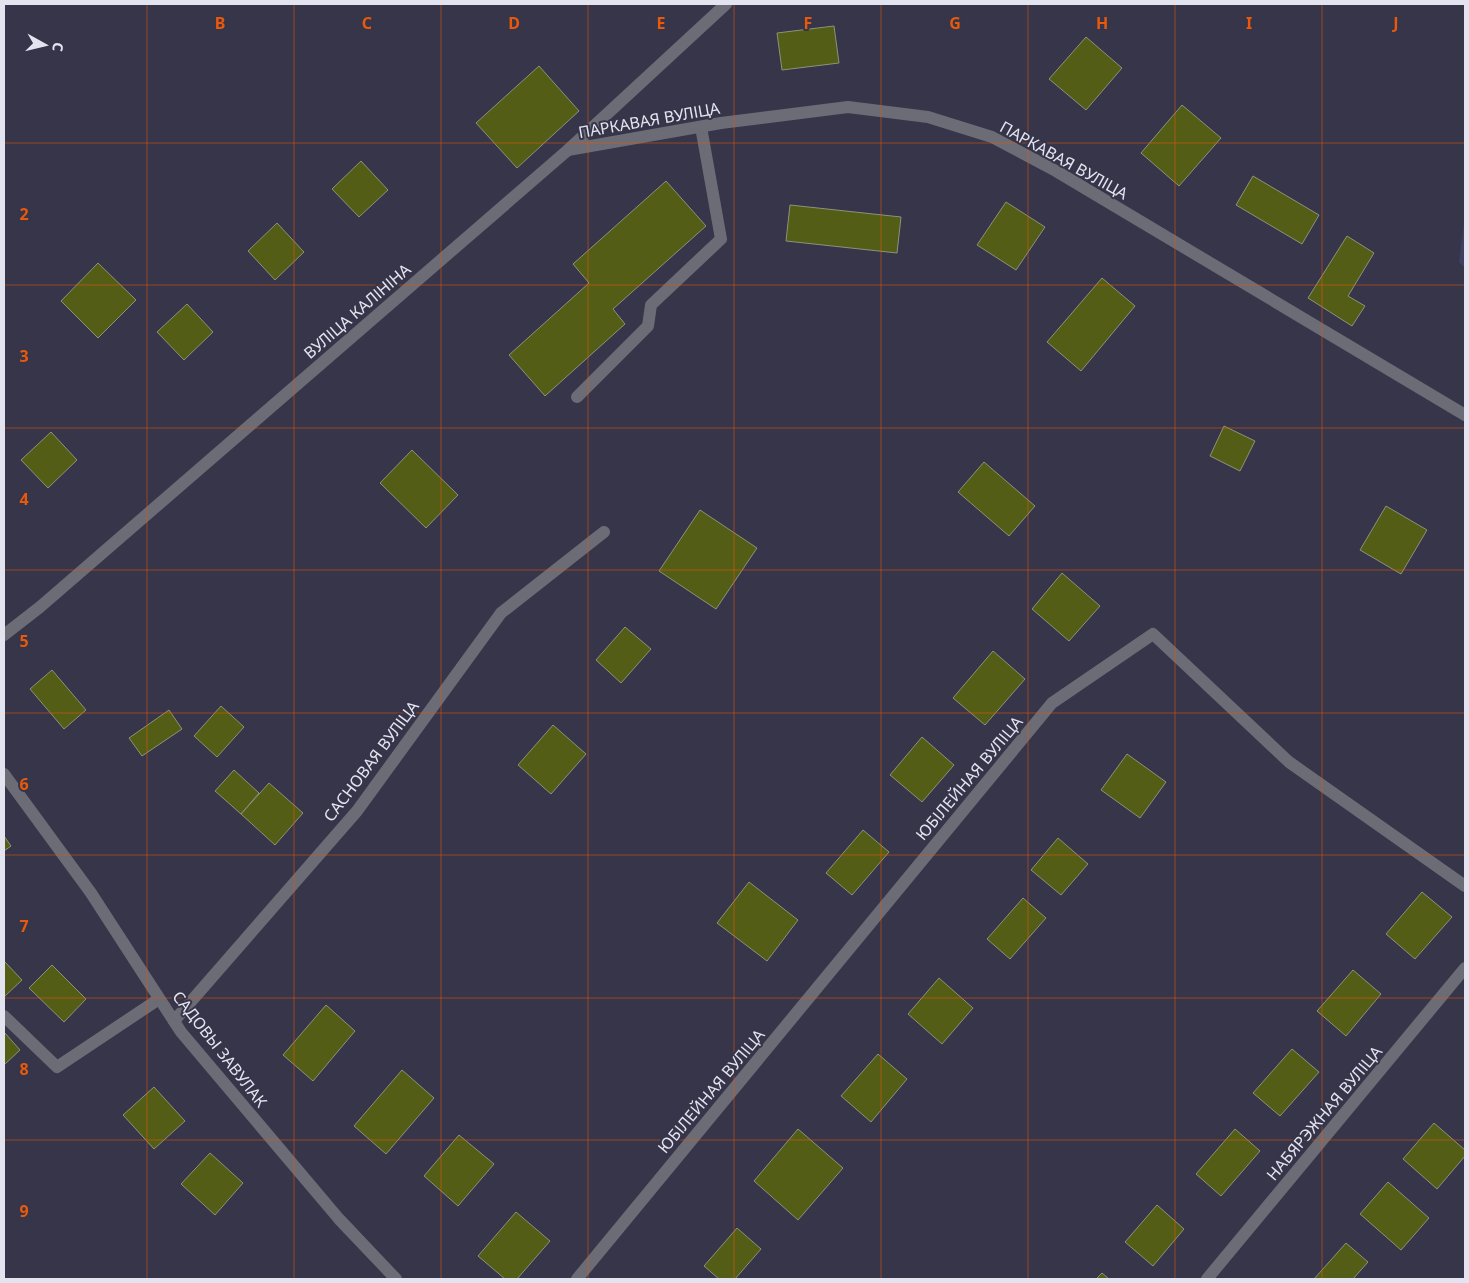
<svg xmlns="http://www.w3.org/2000/svg" width="1469" height="1283" font-family="'Noto Sans',sans-serif">
	<style>
		.green { fill: #403e62 }
		.building { fill: #545d16; stroke: #8d927a }
		.lines { fill: none; stroke-linecap: round; stroke-linejoin: round }
		.service { stroke: #6c6c76; stroke-width: 12 }
		.minor { stroke: #6c6c76; stroke-width: 12 }
		.tertiary { stroke: #6c6c76; stroke-width: 12 }
		.grid { fill: none; stroke: #e8590c; stroke-width: 1; stroke-opacity: 0.55 }
		.labels { text-anchor: middle; dominant-baseline: central; stroke-width: 4; stroke-linejoin: round; paint-order: stroke }
		.street-label { font-size: 16px; fill: #e4e4f1; stroke: #363549 }
		.grid-label { font-size: 16px; text-anchor: middle; font-weight: bold; fill: #e8590c; stroke: #363549; stroke-width: 4; stroke-linejoin: round; paint-order: stroke }
	</style>
	<rect width="100%" height="100%" fill="#363549"/>
	<path class="green" d="M1465 214V268L1459 262Z"/>
	<g class="building">
		<path d="M834 26 839 63 782 70 777 33Z"/>
		<path d="M1086 37 1122 68 1086 110 1049 79Z"/>
		<path d="M539 66 579 111 517 168 476 123Z"/>
		<path d="M1182 105 1221 138 1179 186 1141 153Z"/>
		<path d="M361 161 388 190 359 217 332 189Z"/>
		<path d="M1253 176 1319 215 1302 244 1236 205Z"/>
		<path d="M666 181 706 226 613 309 625 324 545 396 509 355 589 283 573 264Z"/>
		<path d="M1006 202 1045 227 1016 270 977 245Z"/>
		<path d="M790 205 901 217 897 253 786 241Z"/>
		<path d="M277 223 304 252 275 280 248 251Z"/>
		<path d="M1347 236 1374 253 1348 296 1365 306 1352 326 1308 298Z"/>
		<path d="M98 263 136 300 98 338 61 301Z"/>
		<path d="M1102 278 1135 306 1081 371 1047 342Z"/>
		<path d="M187 304 213 332 184 360 157 332Z"/>
		<path d="M1224 426 1255 441 1240 471 1210 456Z"/>
		<path d="M51 432 77 460 48 488 21 460Z"/>
		<path d="M412 450 458 495 426 528 380 483Z"/>
		<path d="M984 462 1035 506 1009 536 958 492Z"/>
		<path d="M1386 506 1427 530 1401 574 1360 550Z"/>
		<path d="M700 510 757 548 716 609 659 571Z"/>
		<path d="M1062 573 1100 606 1069 641 1032 609Z"/>
		<path d="M625 627 651 649 621 683 596 660Z"/>
		<path d="M993 651 1025 679 985 725 953 698Z"/>
		<path d="M52 670 86 710 64 729 30 689Z"/>
		<path d="M221 706 244 727 217 757 194 736Z"/>
		<path d="M169 710 182 729 142 756 129 738Z"/>
		<path d="M553 725 586 754 551 794 518 765Z"/>
		<path d="M922 737 954 765 922 802 890 775Z"/>
		<path d="M1127 754 1166 782 1140 818 1101 790Z"/>
		<path d="M234 770 259 793 241 814 215 791Z"/>
		<path d="M269 783 303 813 275 845 241 814Z"/>
		<path d="M863 830 889 852 852 895 826 873Z"/>
		<path d="M4 836 11 846 4 851Z"/>
		<path d="M1058 838 1088 864 1061 895 1031 870Z"/>
		<path d="M749 882 798 920 767 961 717 923Z"/>
		<path d="M1422 892 1452 917 1415 959 1386 934Z"/>
		<path d="M1023 898 1046 918 1010 959 987 939Z"/>
		<path d="M4 961 22 980 4 997Z"/>
		<path d="M52 965 86 999 64 1022 29 988Z"/>
		<path d="M1353 970 1381 994 1346 1036 1317 1011Z"/>
		<path d="M939 978 973 1008 942 1044 908 1014Z"/>
		<path d="M326 1005 355 1031 313 1081 283 1055Z"/>
		<path d="M4 1032 20 1050 4 1065Z"/>
		<path d="M1292 1049 1319 1072 1280 1116 1253 1093Z"/>
		<path d="M878 1054 907 1079 871 1122 841 1096Z"/>
		<path d="M402 1070 434 1098 386 1154 354 1126Z"/>
		<path d="M154 1087 185 1121 154 1149 123 1115Z"/>
		<path d="M1434 1123 1465 1150V1156L1437 1189 1403 1159Z"/>
		<path d="M798 1129 843 1168 798 1220 754 1181Z"/>
		<path d="M1235 1129 1260 1151 1221 1196 1196 1174Z"/>
		<path d="M459 1135 494 1164 458 1206 424 1176Z"/>
		<path d="M210 1153 243 1183 215 1215 181 1184Z"/>
		<path d="M1388 1182 1429 1218 1401 1250 1360 1214Z"/>
		<path d="M1157 1205 1184 1229 1153 1266 1125 1242Z"/>
		<path d="M516 1212 550 1241 517 1279H505L478 1256Z"/>
		<path d="M737 1228 761 1249 735 1279H719L704 1266Z"/>
		<path d="M1346 1243 1368 1262 1353 1279H1314Z"/>
		<path d="M1102 1273 1109 1279H1096Z"/>
	</g>
	<g class="lines">
		<g class="service">
			<path d="M577 397 648 326 651 305 721 239 701 127"/>
			<path d="M4 1016 57 1067 159 999"/>
		</g>
		<g class="minor">
			<path d="M568 150 721 123 848 107 928 117 992 137 1056 171 1465 415"/>
			<path d="M4 774 91 893 181 1032 339 1219 396 1279"/>
			<path d="M174 1021 357 811 501 613 604 532"/>
			<path d="M577 1279 1052 703 1153 634 1289 762 1465 886"/>
			<path d="M1207 1279 1465 968"/>
		</g>
		<path class="tertiary" d="M4 635 40 607 568 150 726 4"/>
	</g>
	<path class="grid" d="M147 4V1279M294 4V1279M441 4V1279M588 4V1279M734 4V1279M881 4V1279M1028 4V1279M1175 4V1279M1322 4V1279M4 143H1465M4 285H1465M4 428H1465M4 570H1465M4 713H1465M4 855H1465M4 998H1465M4 1140H1465"/>
	<g class="labels">
		<g class="street-label">
			<text transform="translate(649 120) rotate(-10)">ПАРКАВАЯ ВУЛІЦА</text>
			<text transform="translate(1064 160) rotate(29)">ПАРКАВАЯ ВУЛІЦА</text>
			<text transform="translate(357 311) rotate(-41)">ВУЛІЦА КАЛІНІНА</text>
			<text transform="translate(371 761) rotate(-53)">САСНОВАЯ ВУЛІЦА</text>
			<text transform="translate(969 778) rotate(-50)">ЮБІЛЕЙНАЯ ВУЛІЦА</text>
			<text transform="translate(220 1049) rotate(52)">САДОВЫ ЗАВУЛАК</text>
			<text transform="translate(711 1091) rotate(-50)">ЮБІЛЕЙНАЯ ВУЛІЦА</text>
			<text transform="translate(1324 1113) rotate(-50)">НАБЯРЭЖНАЯ ВУЛІЦА</text>
		</g>
	</g>
	<g class="grid-label">
		<text x="220" y="29">B</text>
		<text x="367" y="29">C</text>
		<text x="514" y="29">D</text>
		<text x="661" y="29">E</text>
		<text x="808" y="29">F</text>
		<text x="955" y="29">G</text>
		<text x="1102" y="29">H</text>
		<text x="1249" y="29">I</text>
		<text x="1396" y="29">J</text>
		<text x="24" y="220">2</text>
		<text x="24" y="362">3</text>
		<text x="24" y="505">4</text>
		<text x="24" y="647">5</text>
		<text x="24" y="790">6</text>
		<text x="24" y="932">7</text>
		<text x="24" y="1075">8</text>
		<text x="24" y="1217">9</text>
	</g>
	<rect width="1469" height="1283" fill="none" stroke="#e4e4f1" stroke-width="10"/>
	<g transform="translate(45 45) rotate(98)" stroke="#363549" stroke-width="4" paint-order="stroke">
	<path d="M0-4L9 19L0 12L-9 19Z" fill="#e4e4f1"/>
	<text y="-8" font-size="14" font-weight="bold" text-anchor="middle" fill="#e4e4f1">С</text>
	</g>
</svg>
